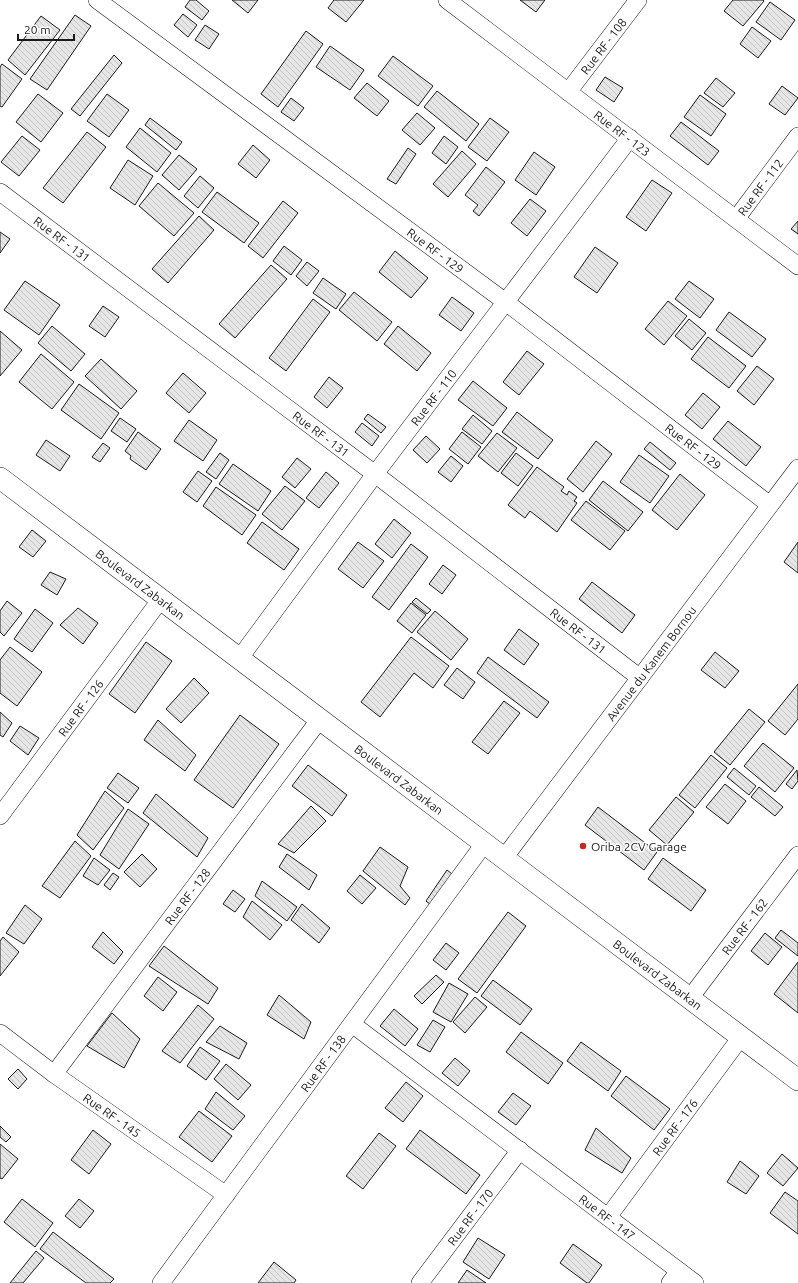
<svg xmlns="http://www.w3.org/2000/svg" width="798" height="1283" font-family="Ubuntu,sans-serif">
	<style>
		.building { fill: url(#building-back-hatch); stroke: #1a1a1a }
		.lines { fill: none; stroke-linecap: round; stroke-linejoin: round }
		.minor-casing { stroke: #1a1a1a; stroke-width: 18 }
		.tertiary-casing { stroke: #1a1a1a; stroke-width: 22 }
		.minor { stroke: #fff; stroke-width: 17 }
		.tertiary { stroke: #fff; stroke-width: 21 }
		.poi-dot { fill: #c62828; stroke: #fff; stroke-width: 1.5 }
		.labels { text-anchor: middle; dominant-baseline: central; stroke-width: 3; stroke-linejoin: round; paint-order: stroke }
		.street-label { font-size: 12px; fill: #1a1a1a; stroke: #fff }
		.poi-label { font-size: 12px; fill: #1a1a1a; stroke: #fff; text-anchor: start }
	</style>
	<defs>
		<pattern id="building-back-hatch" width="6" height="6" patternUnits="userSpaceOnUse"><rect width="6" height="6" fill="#e6e6e6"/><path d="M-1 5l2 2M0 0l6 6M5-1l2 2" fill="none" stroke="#c5c5c5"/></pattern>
	</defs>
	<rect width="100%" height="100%" fill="#fff"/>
	<g class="building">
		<path d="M190 0H196L209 11 202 20 185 7Z"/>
		<path d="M232 0H258L248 13Z"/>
		<path d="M334 0H364L346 22 328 8Z"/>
		<path d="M520 0H545L536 12Z"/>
		<path d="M733 0H763L764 1 743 26 724 11Z"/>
		<path d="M770 2 795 20 781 40 756 22Z"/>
		<path d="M183 14 197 25 188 37 174 25Z"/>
		<path d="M75 15 91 26 47 90 30 79Z"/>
		<path d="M41 16 60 30 25 75 8 60Z"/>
		<path d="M205 25 219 34 209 49 195 40Z"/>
		<path d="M752 27 771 41 758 58 740 44Z"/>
		<path d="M306 31 323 44 278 107 261 94Z"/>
		<path d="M330 46 364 70 350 90 316 67Z"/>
		<path d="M114 55 122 63 80 116 71 109Z"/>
		<path d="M393 56 433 86 418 106 378 76Z"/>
		<path d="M2 64 22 79 2 107 0 106V67Z"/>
		<path d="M605 77 623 88 614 102 596 90Z"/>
		<path d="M716 78 735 93 723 107 704 93Z"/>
		<path d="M367 83 389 101 377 116 354 98Z"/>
		<path d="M782 86 798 98 785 115 769 104Z"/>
		<path d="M437 91 479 124 466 141 424 107Z"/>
		<path d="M38 94 63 113 41 142 16 122Z"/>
		<path d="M107 94 129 110 109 137 87 121Z"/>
		<path d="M700 95 726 114 711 136 684 117Z"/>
		<path d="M291 98 304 108 294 121 281 112Z"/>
		<path d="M417 113 435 128 420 145 402 130Z"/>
		<path d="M150 118 182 142 176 150 145 125Z"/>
		<path d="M490 118 509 132 487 161 468 147Z"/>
		<path d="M681 122 719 151 708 165 670 136Z"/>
		<path d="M140 128 171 153 157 172 126 147Z"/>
		<path d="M87 132 106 147 63 203 43 188Z"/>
		<path d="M22 136 40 150 19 176 1 162Z"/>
		<path d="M444 136 458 147 446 164 432 153Z"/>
		<path d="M253 145 270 160 256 178 238 164Z"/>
		<path d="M408 148 416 154 396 184 387 179Z"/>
		<path d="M462 151 476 164 448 197 433 184Z"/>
		<path d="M534 152 555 167 536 195 515 180Z"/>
		<path d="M179 155 197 169 179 190 162 175Z"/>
		<path d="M128 160 153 176 135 205 110 188Z"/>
		<path d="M486 167 505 182 479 216 473 211 478 205 465 195Z"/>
		<path d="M200 176 214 188 198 208 184 196Z"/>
		<path d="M652 180 672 193 646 231 626 217Z"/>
		<path d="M158 183 194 213 174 236 139 206Z"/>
		<path d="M217 192 259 223 244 243 202 212Z"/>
		<path d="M530 199 546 211 527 236 511 223Z"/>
		<path d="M283 201 298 213 263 258 248 246Z"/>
		<path d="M199 216 214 230 168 283 152 269Z"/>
		<path d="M798 221V234L791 229Z"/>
		<path d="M0 232 10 239 0 253Z"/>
		<path d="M284 246 302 260 291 275 273 261Z"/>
		<path d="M595 247 618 263 597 293 574 277Z"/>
		<path d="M395 251 428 278 411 298 379 272Z"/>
		<path d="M307 262 319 271 307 286 296 276Z"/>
		<path d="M271 265 287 279 235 338 219 324Z"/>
		<path d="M323 278 346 294 336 309 313 293Z"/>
		<path d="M25 281 60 305 39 335 4 310Z"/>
		<path d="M689 281 714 299 700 318 675 299Z"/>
		<path d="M354 292 392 322 377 341 339 310Z"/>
		<path d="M452 297 474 313 461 331 439 315Z"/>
		<path d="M313 299 330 312 286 371 269 358Z"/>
		<path d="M668 301 687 316 664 345 645 329Z"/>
		<path d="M103 306 119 317 105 337 89 326Z"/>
		<path d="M729 312 766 339 752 357 716 330Z"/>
		<path d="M689 319 706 333 692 350 675 336Z"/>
		<path d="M52 326 85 354 71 371 38 343Z"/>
		<path d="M398 326 431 353 417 371 384 344Z"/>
		<path d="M0 331 22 350 0 376Z"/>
		<path d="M708 337 746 366 729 388 691 359Z"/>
		<path d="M527 351 544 364 519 395 503 382Z"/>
		<path d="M41 354 74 382 52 409 19 382Z"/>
		<path d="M101 359 137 391 121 409 85 376Z"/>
		<path d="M757 366 774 379 754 405 737 391Z"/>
		<path d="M183 373 206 393 189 413 166 393Z"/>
		<path d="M329 377 343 388 327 408 314 397Z"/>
		<path d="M473 381 507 408 493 426 458 400Z"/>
		<path d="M79 384 119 413 101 439 61 410Z"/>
		<path d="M703 393 720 407 702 429 685 415Z"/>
		<path d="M517 412 553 440 538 459 502 432Z"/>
		<path d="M368 414 386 427 381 433 364 419Z"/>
		<path d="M473 415 492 431 482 444 462 429Z"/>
		<path d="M120 418 136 429 127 442 111 431Z"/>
		<path d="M189 420 217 440 203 461 174 441Z"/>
		<path d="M728 421 761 447 746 466 713 439Z"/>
		<path d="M362 423 379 436 372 446 355 432Z"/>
		<path d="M138 432 161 449 146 470 130 459 131 456 125 451Z"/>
		<path d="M462 432 481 447 468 464 449 449Z"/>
		<path d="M497 433 517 448 498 472 478 456Z"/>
		<path d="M426 436 440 449 427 463 413 450Z"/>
		<path d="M46 440 70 456 60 471 36 455Z"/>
		<path d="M596 441 612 454 583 492 567 479Z"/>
		<path d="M650 442 676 463 670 470 644 449Z"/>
		<path d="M103 443 110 448 100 462 92 457Z"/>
		<path d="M220 453 229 460 216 479 206 472Z"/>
		<path d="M516 453 533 466 518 486 501 473Z"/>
		<path d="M639 455 669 476 650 503 620 482Z"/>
		<path d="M451 456 463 466 451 482 438 472Z"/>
		<path d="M297 458 311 469 295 488 282 477Z"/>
		<path d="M233 464 271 491 258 511 219 484Z"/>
		<path d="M537 467 564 487 561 491 567 495 569 491 577 497 574 501 577 503 557 532 530 511 525 518 508 505Z"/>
		<path d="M198 471 212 481 197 502 183 492Z"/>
		<path d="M326 472 339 483 319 508 306 498Z"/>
		<path d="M680 474 705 495 677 530 652 510Z"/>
		<path d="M603 481 643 512 628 531 589 500Z"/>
		<path d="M285 486 305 501 282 530 262 514Z"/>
		<path d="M216 487 256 515 242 535 203 506Z"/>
		<path d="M586 501 625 531 610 550 571 520Z"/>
		<path d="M394 519 411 533 392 558 375 544Z"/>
		<path d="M262 522 299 549 284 570 247 543Z"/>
		<path d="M32 530 46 541 33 557 19 547Z"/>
		<path d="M358 542 384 561 363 588 338 569Z"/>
		<path d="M798 542V573L784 562Z"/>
		<path d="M411 544 428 557 389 610 372 597Z"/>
		<path d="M443 565 456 575 442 594 429 584Z"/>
		<path d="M50 572 66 579 57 595 41 585Z"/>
		<path d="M592 582 635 615 622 633 579 599Z"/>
		<path d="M416 598 431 610 427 614 412 602Z"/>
		<path d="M7 601 22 613 4 636 0 632V611Z"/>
		<path d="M411 603 426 615 412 633 397 621Z"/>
		<path d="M78 608 98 623 83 644 60 625Z"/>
		<path d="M35 609 53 623 32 652 14 639Z"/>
		<path d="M435 611 468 639 451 660 417 632Z"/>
		<path d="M519 629 539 644 524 665 504 650Z"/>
		<path d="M411 637 449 666 433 688 414 673 380 717 361 702Z"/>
		<path d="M146 642 172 661 135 713 109 694Z"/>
		<path d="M10 647 42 672 17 706 0 693V660Z"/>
		<path d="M715 652 739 671 725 688 701 670Z"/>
		<path d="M488 657 549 702 537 718 477 673Z"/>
		<path d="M457 668 475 682 463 699 444 685Z"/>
		<path d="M194 678 209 693 181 723 166 709Z"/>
		<path d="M798 684V719L785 735 768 721Z"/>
		<path d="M504 701 520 713 488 754 472 742Z"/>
		<path d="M749 709 765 722 730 765 714 752Z"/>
		<path d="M0 712 12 723 3 737 0 735Z"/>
		<path d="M240 715 279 744 233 808 194 780Z"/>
		<path d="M158 720 196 755 185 771 144 740Z"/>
		<path d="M20 726 39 738 28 755 10 741Z"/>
		<path d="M763 743 794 768 775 792 744 766Z"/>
		<path d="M711 755 727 768 695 808 679 795Z"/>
		<path d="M308 765 347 795 332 816 292 786Z"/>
		<path d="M734 768 756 786 749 795 727 777Z"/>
		<path d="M797 770 798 781 792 789 786 784Z"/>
		<path d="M118 773 139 788 128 803 107 788Z"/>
		<path d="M725 784 746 801 728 824 706 807Z"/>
		<path d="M759 787 783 807 775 816 751 797Z"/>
		<path d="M105 791 124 808 93 850 77 835Z"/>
		<path d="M156 794 208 838 197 857 143 813Z"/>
		<path d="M676 797 694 812 667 845 649 830Z"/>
		<path d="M311 806 326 821 294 853 278 844Z"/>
		<path d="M598 807 657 852 644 870 585 825Z"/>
		<path d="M128 809 149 824 119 869 100 855Z"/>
		<path d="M75 841 91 856 60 898 42 886Z"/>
		<path d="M380 847 408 867 400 886 410 898 405 905 363 871Z"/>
		<path d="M142 854 157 869 140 887 124 872Z"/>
		<path d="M287 854 317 875 309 890 279 867Z"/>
		<path d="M94 858 110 870 98 885 83 876Z"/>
		<path d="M663 858 706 890 691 911 648 879Z"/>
		<path d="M447 870 452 874 431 905 426 901Z"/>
		<path d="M113 873 119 877 110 890 104 885Z"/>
		<path d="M360 875 376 888 362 904 347 891Z"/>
		<path d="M262 881 297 907 287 921 255 896Z"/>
		<path d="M233 890 245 899 235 912 223 904Z"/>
		<path d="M252 901 282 925 270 940 243 917Z"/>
		<path d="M302 904 330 928 319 943 291 920Z"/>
		<path d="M25 905 42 919 24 944 6 933Z"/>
		<path d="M508 912 526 926 477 993 458 979Z"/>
		<path d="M781 930 798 943V956L775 938Z"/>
		<path d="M103 932 123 952 114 964 92 947Z"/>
		<path d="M765 933 782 947 768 965 751 951Z"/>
		<path d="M3 937 19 952 0 976V941Z"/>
		<path d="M446 943 459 953 446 970 433 960Z"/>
		<path d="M164 946 218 988 208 1004 149 966Z"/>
		<path d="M798 962V1013L774 994Z"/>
		<path d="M436 975 444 982 422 1004 414 996Z"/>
		<path d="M158 977 177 992 163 1011 144 996Z"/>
		<path d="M493 980 532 1009 520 1025 481 996Z"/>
		<path d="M449 983 468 994 451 1022 433 1012Z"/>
		<path d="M279 995 311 1022 304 1039 267 1015Z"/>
		<path d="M475 997 487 1007 465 1033 453 1022Z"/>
		<path d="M198 1005 214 1019 180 1063 162 1051Z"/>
		<path d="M394 1009 418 1029 405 1046 380 1026Z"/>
		<path d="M112 1013 140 1039 124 1068 87 1046Z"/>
		<path d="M433 1020 445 1027 430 1052 417 1045Z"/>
		<path d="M220 1026 247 1043 239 1059 206 1042Z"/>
		<path d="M521 1032 563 1063 548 1084 506 1052Z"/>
		<path d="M581 1042 621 1071 608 1091 567 1061Z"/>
		<path d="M200 1047 220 1061 206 1080 187 1066Z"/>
		<path d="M455 1058 470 1071 458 1086 442 1073Z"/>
		<path d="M226 1064 251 1085 238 1100 214 1079Z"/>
		<path d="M18 1069 27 1079 18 1089 8 1079Z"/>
		<path d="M626 1076 670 1109 654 1130 611 1096Z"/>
		<path d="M406 1082 423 1096 403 1122 385 1108Z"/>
		<path d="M216 1092 245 1116 233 1130 205 1109Z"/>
		<path d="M513 1093 531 1106 516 1125 498 1112Z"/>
		<path d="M199 1111 232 1136 212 1162 179 1137Z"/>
		<path d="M0 1126 11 1137 6 1142 0 1137Z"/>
		<path d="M596 1128 631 1158 622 1173 585 1150Z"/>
		<path d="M93 1130 111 1144 89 1174 71 1160Z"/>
		<path d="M420 1130 480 1175 466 1194 406 1149Z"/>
		<path d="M379 1133 396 1146 363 1189 346 1176Z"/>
		<path d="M0 1144 18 1159 2 1179 0 1178Z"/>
		<path d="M782 1154 798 1168 783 1186 767 1173Z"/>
		<path d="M740 1161 759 1176 746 1194 727 1182Z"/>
		<path d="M785 1192 798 1201V1234L770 1213Z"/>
		<path d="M22 1199 53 1223 35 1247 4 1222Z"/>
		<path d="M79 1199 94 1211 80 1228 65 1216Z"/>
		<path d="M53 1232 114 1279 110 1283H86L40 1249Z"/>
		<path d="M478 1238 505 1255 489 1279 463 1262Z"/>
		<path d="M573 1244 602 1265 589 1283H587L560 1263Z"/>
		<path d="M36 1251 44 1258 23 1283H10Z"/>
		<path d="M274 1262 296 1280 294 1283H258Z"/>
		<path d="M467 1270 486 1283H458Z"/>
	</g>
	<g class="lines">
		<g class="minor-casing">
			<g id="minor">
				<path id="s1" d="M97 0 507 303 770 505"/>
				<path id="s2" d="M447 0 798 266"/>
				<path id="s3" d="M568 92 638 0"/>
				<path id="s4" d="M0 192 375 474 640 678"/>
				<path id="s5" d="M736 219 798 136"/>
				<path id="s6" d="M239 659 375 474 630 138"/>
				<path id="s7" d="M0 816 161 599"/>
				<path id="s8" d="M504 858 798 468"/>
				<path id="s9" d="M690 998 798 855"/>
				<path id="s10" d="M352 1024 695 1283"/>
				<path id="s11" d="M0 1033 54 1074 226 1195"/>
				<path id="s12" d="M54 1074 320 719"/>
				<path id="s13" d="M608 1217 741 1037"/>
				<path id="s14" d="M161 1283 484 844"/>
				<path id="s15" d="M420 1283 520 1150"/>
				<path d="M670 1283 679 1271"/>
			</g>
		</g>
		<g class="tertiary-casing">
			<g id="tertiary">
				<path id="s16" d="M0 478 798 1080"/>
			</g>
		</g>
		<use href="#minor" class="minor"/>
		<use href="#tertiary" class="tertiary"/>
	</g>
	<circle class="poi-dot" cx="583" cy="846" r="4"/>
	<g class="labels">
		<g class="street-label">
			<text stroke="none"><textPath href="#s3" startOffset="58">Rue RF - 108</textPath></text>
			<text stroke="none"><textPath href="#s2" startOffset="220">Rue RF - 123</textPath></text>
			<text stroke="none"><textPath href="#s5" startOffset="40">Rue RF - 112</textPath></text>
			<text stroke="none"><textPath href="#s4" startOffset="78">Rue RF - 131</textPath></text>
			<text stroke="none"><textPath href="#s1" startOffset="421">Rue RF - 129</textPath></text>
			<text stroke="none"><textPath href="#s6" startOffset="326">Rue RF - 110</textPath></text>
			<text stroke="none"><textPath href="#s4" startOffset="402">Rue RF - 131</textPath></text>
			<text stroke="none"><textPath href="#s1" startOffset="745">Rue RF - 129</textPath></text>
			<text stroke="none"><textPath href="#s16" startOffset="176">Boulevard Zabarkan</textPath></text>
			<text stroke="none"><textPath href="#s4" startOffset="726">Rue RF - 131</textPath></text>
			<text stroke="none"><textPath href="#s8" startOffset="244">Avenue du Kanem Bornou</textPath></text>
			<text stroke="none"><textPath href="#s7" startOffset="135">Rue RF - 126</textPath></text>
			<text stroke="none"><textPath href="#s16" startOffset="500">Boulevard Zabarkan</textPath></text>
			<text stroke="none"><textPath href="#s12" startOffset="222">Rue RF - 128</textPath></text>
			<text stroke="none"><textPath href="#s9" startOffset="90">Rue RF - 162</textPath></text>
			<text stroke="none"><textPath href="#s16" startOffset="824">Boulevard Zabarkan</textPath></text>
			<text stroke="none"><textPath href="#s14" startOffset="273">Rue RF - 138</textPath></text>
			<text stroke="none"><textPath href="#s11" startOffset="139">Rue RF - 145</textPath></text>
			<text stroke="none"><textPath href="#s13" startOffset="112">Rue RF - 176</textPath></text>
			<text stroke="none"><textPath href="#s15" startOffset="83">Rue RF - 170</textPath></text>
			<text stroke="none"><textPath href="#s10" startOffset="320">Rue RF - 147</textPath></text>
		</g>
		<g class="poi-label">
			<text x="591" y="846">Oriba 2CV Garage</text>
		</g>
	</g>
	<path d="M18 34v6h56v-6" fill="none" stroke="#1a1a1a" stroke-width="2"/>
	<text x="24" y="34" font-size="12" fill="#1a1a1a" stroke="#ffffff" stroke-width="3" paint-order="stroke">20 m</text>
</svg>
